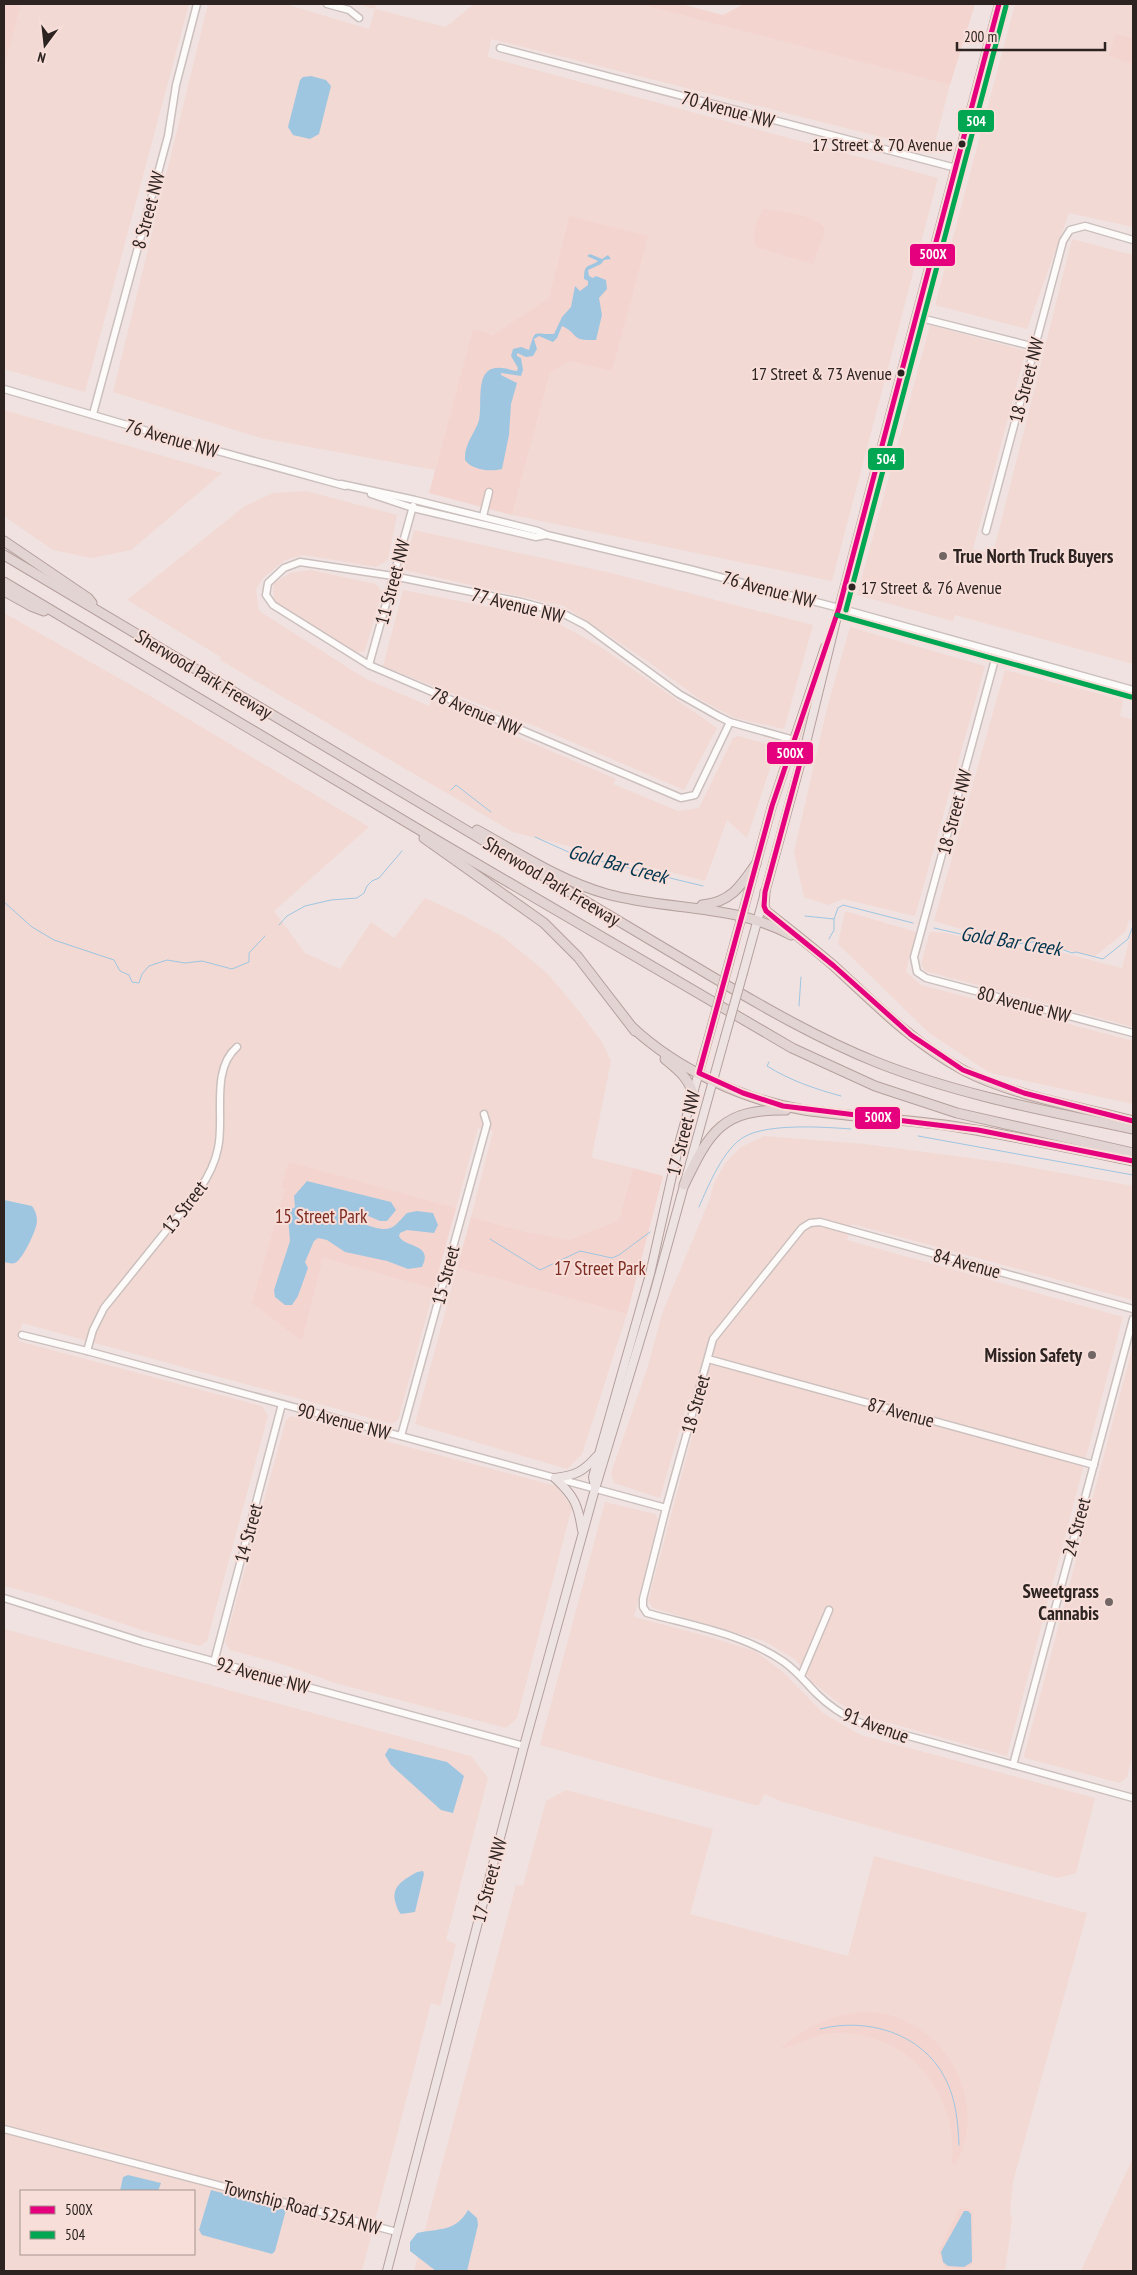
<svg xmlns="http://www.w3.org/2000/svg" width="1137" height="2275" font-family="'PT Sans Narrow',sans-serif">
	<style>
		.built { fill: #f2d9d4; fill-rule: evenodd }
		.green { fill: #f4d4ce }
		.water { fill: #9fc6e1 }
		.lines { fill: none; stroke-linecap: round; stroke-linejoin: round }
		.stream { stroke: #9fc6e1; stroke-width: 1 }
		.minor-casing { stroke: #cbc0be; stroke-width: 9 }
		.major-casing { stroke: #b4a09d; stroke-width: 10 }
		.highway-casing { stroke: #b4a09d; stroke-width: 11 }
		.minor { stroke: #fdfbfa; stroke-width: 6 }
		.major { stroke: #ede3e2; stroke-width: 8 }
		.highway { stroke: #e2d4d2; stroke-width: 9 }
		.major-bridge-casing { stroke: #b4a09d; stroke-width: 10; stroke-linecap: butt }
		.major-bridge { stroke: #ede3e2; stroke-width: 8 }
		.bus-1-casing { stroke: #f7ded9; stroke-width: 9 }
		.bus-2-casing { stroke: #f7ded9; stroke-width: 9 }
		.bus-1 { stroke: #e5007d; stroke-width: 5 }
		.bus-2 { stroke: #00a651; stroke-width: 5 }
		.bus-dot { fill: #2d2422; stroke: #f7ded9; stroke-width: 2 }
		.poi-dot { fill: #716664; stroke: #f7ded9; stroke-width: 2 }
		.labels { text-anchor: middle; dominant-baseline: central; stroke-width: 4; stroke-linejoin: round; paint-order: stroke }
		.bus-label { font-size: 18px; fill: #2d2422; stroke: #f7ded9; text-anchor: end }
		.street-label { font-size: 19px; fill: #2d2422; stroke: #f7ded9 }
		.poi-label { font-size: 19px; font-weight: bold; fill: #2d2422; stroke: #f7ded9; text-anchor: end }
		.park-label { font-size: 19px; fill: #7c2c20; stroke: #f7ded9 }
		.water-label { font-size: 20px; font-style: italic; fill: #00354e; stroke: #f7ded9 }
		.line-badge { stroke: #f7ded9; stroke-width: 2 }
		.badge-label { font-size: 14px; text-anchor: middle; font-weight: bold; fill: #fff }
	</style>
	<rect width="100%" height="100%" fill="#f0e2e0"/>
	<g class="built">
		<path d="M21 4H189L85 392 4 369V62Z"/>
		<path d="M208 4H285L369 29 375 9 357 4H376L375 9 446 27 474 4H639L950 85 933 150 491 39 488 57 938 178 832 581 512 515 550 373 570 361 569 216 549 298 493 335 473 330 435 470 261 438 113 392Z"/>
		<path d="M1015 4H1133V227L1069 213 1027 329 935 305Z"/>
		<path d="M1072 239 1133 255V664L955 615 953 621 857 595 930 325 1026 351 973 549 993 554Z"/>
		<path d="M4 410 222 473 131 550 91 558 53 550 4 516Z"/>
		<path d="M306 491 397 515 388 560 376 567 304 555 285 560 263 578 256 589 259 611 366 679 429 706 432 700 616 779 613 784 678 811 699 808 733 738 738 736 777 747 747 838 727 820 705 881 513 832 220 660 221 657 127 600 245 506 273 493Z"/>
		<path d="M414 530 611 573 813 625 784 729 735 718 701 700 650 663 564 606 404 570Z"/>
		<path d="M311 570 376 584 382 592 365 651 356 653 274 601 273 584 290 573Z"/>
		<path d="M403 590 550 619 598 645 717 728 684 790 537 727 383 666Z"/>
		<path d="M4 613 145 693 369 827 274 911 305 953 340 969 371 922 394 938 425 898 462 915 503 937 547 973 578 1010 602 1042 611 1061 592 1155 593 1158 633 1168 619 1220 570 1240 526 1232 471 1217 493 1131 478 1128 456 1208 289 1163 282 1188 285 1189 302 1341 323 1258 434 1289 398 1420 392 1424 22 1323 18 1341 262 1406 268 1416 207 1641 200 1646 144 1631 42 1596 4 1586Z"/>
		<path d="M850 627 985 666 915 916 843 899 828 905 804 897 794 852 827 708Z"/>
		<path d="M1005 670 1123 700 1120 716 1133 720V921L1129 920 1126 931 1094 957 1029 940 1006 942 934 921Z"/>
		<path d="M845 911 916 932 906 972 921 985 1133 1041V1104L990 1073 929 1033 838 944Z"/>
		<path d="M1132 930 1133 1027 925 971 921 964 930 932 946 933 1005 948H1043L1122 968Z"/>
		<path d="M764 1136 865 1144 1007 1163 1133 1186V1300L852 1224 847 1240 1123 1317 1007 1756 857 1714 836 1701 811 1681 796 1660 764 1641 653 1608 648 1601 701 1403 688 1400 660 1498 614 1483 611 1473 647 1369 663 1311 709 1201 714 1183 726 1162 741 1147Z"/>
		<path d="M457 1268 627 1314 582 1454 567 1469 415 1424Z"/>
		<path d="M1133 1346V1753L1127 1777 1120 1783 1025 1758 1024 1756Z"/>
		<path d="M291 1416 556 1486 572 1507 517 1718 506 1728 335 1683 285 1665 230 1650 225 1642 286 1420Z"/>
		<path d="M605 1502 655 1514 658 1520 634 1617 699 1634 755 1651 783 1672 823 1713 861 1735 1095 1798 1076 1873 1058 1878 780 1801 765 1794 758 1806 540 1745Z"/>
		<path d="M4 1629 471 1756 488 1778 446 1940 456 1944 440 2006 431 2003 362 2271H4ZM21 2191H194V2254H21Z"/>
		<path d="M566 1790 713 1829 690 1914 848 1956 874 1856 1087 1913 1013 2182 1010 2211 1012 2220 1005 2271H414L516 1885 523 1886 546 1801Z"/>
		<path d="M1133 2158V2271H1081L1120 2186Z"/>
	</g>
	<g class="green">
		<path d="M4 4H21L5 63 4 62Z"/>
		<path d="M639 4H681L723 15 744 4H975L950 85Z"/>
		<path d="M1116 34 1133 38V64L1109 56Z"/>
		<path d="M763 209C779 211 814 215 824 227V234L813 264 756 247C751 235 757 220 763 209Z"/>
		<path d="M569 216 648 236 612 371 570 361 550 373 512 515 429 493 473 329 493 335 549 298Z"/>
		<path d="M289 1162 456 1208 434 1289 323 1258 302 1341 252 1303 285 1189 281 1188Z"/>
		<path d="M633 1168 663 1176 627 1314 457 1268 471 1217 526 1232 570 1240 619 1220Z"/>
		<path d="M873 2012C883 2014 894 2015 903 2020 958 2044 985 2112 955 2165L952 2163C959 2093 908 2030 834 2033 812 2034 798 2045 780 2049 808 2025 836 2011 873 2012Z"/>
		<path d="M962 2207 970 2209 973 2214V2264L965 2269 945 2268 938 2252 959 2209Z"/>
	</g>
	<g class="water">
		<path d="M311 76 326 80 331 86 319 134 310 139 293 135 288 127 300 80 303 77Z"/>
		<path d="M590 254 602 259 608 255 611 259 604 260 601 264 588 270 589 276 593 278 596 276 606 280 607 289 599 298 602 315 596 340C569 341 581 335 562 326L557 338 553 342 539 336 534 339 537 349 533 356 526 357 517 353V356L521 358 523 370 521 376 501 373V375L517 383 511 404 509 435 502 469C490 472 472 470 465 460 464 443 475 434 479 420 483 403 473 364 502 368 507 368 512 371 517 371L518 368 511 356 513 349 521 347 529 350C536 327 533 335 554 334L562 317 571 307 575 286 580 291 588 285V281L584 279C584 262 589 268 598 261L587 256Z"/>
		<path d="M307 1181 391 1202 396 1210 387 1221H380L366 1215 361 1217C363 1223 367 1226 373 1227 393 1233 395 1225 407 1213L417 1211 433 1213 438 1225 434 1233 407 1230 400 1233 399 1236C404 1248 434 1243 422 1267L408 1269 387 1261 345 1252 327 1240 318 1238 314 1241 305 1262 308 1268 298 1296 292 1305H285L275 1297 274 1290 290 1241 288 1218 290 1210 295 1207 294 1196Z"/>
		<path d="M4 1200 32 1206C35 1210 37 1215 37 1221 37 1229 23 1259 15 1263 12 1264 8 1263 4 1262Z"/>
		<path d="M389 1748 447 1762 464 1776 453 1813 441 1810 391 1765 385 1755Z"/>
		<path d="M417 1872 423 1871 424 1874 415 1912 401 1914C398 1911 397 1908 396 1904 390 1887 403 1880 417 1872Z"/>
		<path d="M128 2175 161 2183 158 2191H120L123 2177Z"/>
		<path d="M211 2190 286 2210 275 2251 272 2254 202 2235 199 2230Z"/>
		<path d="M468 2210 477 2218 478 2225 467 2271H436L410 2251V2242L417 2233C439 2228 456 2232 468 2210Z"/>
		<path d="M964 2211H968L971 2214 972 2262 964 2267 948 2266 943 2262 941 2252Z"/>
	</g>
	<g class="lines">
		<g class="stream">
			<path d="M451 790 456 785 491 812"/>
			<path d="M535 837 575 855 703 886"/>
			<path d="M4 902 32 927 54 940 114 960 120 971 129 975 132 982 139 983 142 974 149 966 167 960 185 963 202 961 232 969 249 962V953L265 936"/>
			<path d="M805 916 834 919 838 908 843 905 913 923"/>
			<path d="M279 925 287 916 305 906 331 900 357 898 364 893 367 886 372 881 379 878 402 851"/>
			<path d="M934 928 1009 945 1040 941 1072 953 1076 952 1103 959 1128 939 1133 926"/>
			<path d="M829 939 834 930V919"/>
			<path d="M799 1006 801 977"/>
			<path d="M769 1062 767 1066C789 1080 815 1089 841 1096"/>
			<path d="M918 1136 1133 1175"/>
			<path d="M699 1207C708 1186 724 1148 744 1137 768 1123 824 1127 851 1129"/>
			<path d="M490 1239 540 1270 580 1251 612 1258 619 1255 650 1232"/>
			<path d="M820 2029C867 2017 922 2033 945 2078 956 2099 958 2122 959 2145"/>
		</g>
		<g class="minor-casing">
			<g id="minor">
				<path d="M327 4 349 10 359 18"/>
				<path d="M500 48 956 168"/>
				<path d="M917 317 1035 347"/>
				<path d="M4 389 185 442 345 486"/>
				<path d="M93 414 168 136 176 85 197 4"/>
				<path d="M341 484 415 500 538 531 547 535 693 570 839 608 1133 690"/>
				<path d="M371 494 413 508 536 537 546 535"/>
				<path d="M483 516 489 492"/>
				<path d="M986 531 1063 241 1070 230 1085 226 1133 240"/>
				<path d="M997 652 914 957 917 972 926 978 1133 1033"/>
				<path d="M369 665 413 506"/>
				<path d="M730 722 695 795 681 798 369 665 273 605 266 595 268 583 284 568 300 562 393 576 521 602 562 613 585 625 679 694 718 716 730 722 794 740"/>
				<path d="M1133 1309 820 1222 810 1223 802 1228 713 1339 666 1508 643 1599V1607L647 1613C693 1626 744 1634 784 1662 797 1671 806 1683 817 1694 829 1706 843 1715 858 1722L1133 1798"/>
				<path d="M22 1335 87 1351 666 1508"/>
				<path d="M87 1351 93 1330 104 1308 199 1190C208 1177 215 1164 218 1148 225 1118 210 1070 237 1047"/>
				<path d="M708 1359 1094 1465"/>
				<path d="M401 1436 487 1124 484 1114"/>
				<path d="M4 1598 143 1642 524 1746"/>
				<path d="M214 1662 282 1404"/>
				<path d="M801 1676 829 1610"/>
				<path d="M1013 1765 1133 1319"/>
				<path d="M4 2129 397 2232"/>
			</g>
		</g>
		<g class="major-casing">
			<g id="major">
				<path d="M729 963 772 806 825 647"/>
				<path d="M743 973 806 743 839 608 999 4"/>
				<path d="M555 1478C574 1496 578 1504 582 1530"/>
				<path d="M555 1478C576 1475 583 1472 597 1456"/>
				<path d="M595 1487 593 1477 599 1454 650 1274 680 1140 711 1029"/>
				<path d="M387 2271 524 1746 595 1489 654 1294 725 1037"/>
			</g>
		</g>
		<g class="highway-casing">
			<g id="highway">
				<path d="M4 541 88 598 92 603"/>
				<path d="M4 555 711 976C765 1008 819 1039 876 1062 959 1095 1047 1111 1133 1129"/>
				<path d="M4 582 438 841 792 1048 875 1086 957 1113 1133 1153"/>
				<path d="M4 591 31 606 44 611"/>
				<path d="M477 830C519 853 560 881 607 894 669 911 732 903 791 935"/>
				<path d="M424 838 544 923 578 957 635 1031"/>
				<path d="M765 892 764 906 766 911C789 929 812 947 834 966 875 1004 913 1043 963 1070 1010 1095 1081 1107 1133 1121"/>
				<path d="M702 905C731 902 741 886 756 864"/>
				<path d="M632 1027C677 1069 743 1100 804 1110 852 1117 902 1119 951 1126 1012 1135 1073 1149 1133 1161"/>
				<path d="M665 1059C678 1070 688 1077 693 1094"/>
				<path d="M684 1185C710 1131 722 1109 786 1110"/>
			</g>
		</g>
		<use href="#minor" class="minor"/>
		<use href="#major" class="major"/>
		<use href="#highway" class="highway"/>
		<g class="major-bridge-casing">
			<g id="major-bridge">
				<path d="M711 1029 729 963"/>
				<path d="M725 1037 743 973"/>
			</g>
		</g>
		<use href="#major-bridge" class="major-bridge"/>
		<g class="bus-1-casing">
			<g id="bus-1">
				<path d="M999 4 839 608 772 806 699 1073 743 1093 783 1106 978 1130 1133 1161"/>
				<path d="M800 763 765 892 764 906 766 911 834 966 911 1035 963 1070 1024 1093 1133 1121"/>
			</g>
		</g>
		<g class="bus-2-casing">
			<g id="bus-2">
				<path d="M846 610 1006 6"/>
				<path d="M837 615 1131 697"/>
			</g>
		</g>
		<use href="#bus-1" class="bus-1"/>
		<use href="#bus-2" class="bus-2"/>
	</g>
	<g class="bus-dot">
		<circle cx="962" cy="144" r="4.5"/>
		<circle cx="901" cy="373" r="4.5"/>
		<circle cx="852" cy="587" r="4.5"/>
	</g>
	<g class="poi-dot">
		<circle cx="943" cy="556" r="5"/>
		<circle cx="1092" cy="1355" r="5"/>
		<circle cx="1109" cy="1602" r="5"/>
	</g>
	<g class="labels">
		<g class="bus-label">
			<text x="953" y="144">17 Street &amp; 70 Avenue</text>
			<text x="892" y="373">17 Street &amp; 73 Avenue</text>
			<text x="861" y="587" text-anchor="start">17 Street &amp; 76 Avenue</text>
		</g>
		<g class="street-label">
			<text transform="translate(728 109) rotate(15)">70 Avenue NW</text>
			<text transform="translate(148 210) rotate(-75)">8 Street NW</text>
			<text transform="translate(1026 380) rotate(-75)">18 Street NW</text>
			<text transform="translate(172 438) rotate(16)">76 Avenue NW</text>
			<text transform="translate(392 582) rotate(-75)">11 Street NW</text>
			<text transform="translate(769 589) rotate(15)">76 Avenue NW</text>
			<text transform="translate(518 605) rotate(14)">77 Avenue NW</text>
			<text transform="translate(204 674) rotate(31)">Sherwood Park Freeway</text>
			<text transform="translate(476 711) rotate(23)">78 Avenue NW</text>
			<text transform="translate(954 812) rotate(-75)">18 Street NW</text>
			<text transform="translate(552 881) rotate(31)">Sherwood Park Freeway</text>
			<text transform="translate(1024 1004) rotate(15)">80 Avenue NW</text>
			<text transform="translate(683 1133) rotate(-76)">17 Street NW</text>
			<text transform="translate(184 1207) rotate(-52)">13 Street</text>
			<text transform="translate(967 1263) rotate(15)">84 Avenue</text>
			<text transform="translate(445 1275) rotate(-75)">15 Street</text>
			<text transform="translate(695 1404) rotate(-74)">18 Street</text>
			<text transform="translate(901 1412) rotate(15)">87 Avenue</text>
			<text transform="translate(344 1421) rotate(15)">90 Avenue NW</text>
			<text transform="translate(1076 1527) rotate(-75)">24 Street</text>
			<text transform="translate(248 1533) rotate(-75)">14 Street</text>
			<text transform="translate(263 1675) rotate(15)">92 Avenue NW</text>
			<text transform="translate(876 1725) rotate(20)">91 Avenue</text>
			<text transform="translate(489 1880) rotate(-75)">17 Street NW</text>
			<text transform="translate(302 2207) rotate(15)">Township Road 525A NW</text>
		</g>
		<g class="poi-label">
			<text x="953" y="556" text-anchor="start">True North Truck Buyers</text>
			<text x="1082" y="1355">Mission Safety</text>
			<text x="1099" y="1591">Sweetgrass<tspan x="1099" dy="22">Cannabis</tspan></text>
		</g>
		<g class="park-label">
			<text x="321" y="1216">15 Street Park</text>
			<text x="600" y="1268">17 Street Park</text>
		</g>
		<g class="water-label">
			<text transform="translate(618 864) rotate(15)">Gold Bar Creek</text>
			<text transform="translate(1011 941) rotate(9)">Gold Bar Creek</text>
		</g>
	</g>
	<g class="line-badge">
		<rect x="957" y="109" width="38" height="24" rx="5" fill="#00a651"/>
		<rect x="909" y="243" width="47" height="24" rx="5" fill="#e5007d"/>
		<rect x="867" y="447" width="38" height="24" rx="5" fill="#00a651"/>
		<rect x="766" y="741" width="48" height="24" rx="5" fill="#e5007d"/>
		<rect x="854" y="1106" width="47" height="24" rx="5" fill="#e5007d"/>
	</g>
	<g class="badge-label">
		<text x="976" y="126">504</text>
		<text x="933" y="259">500X</text>
		<text x="886" y="464">504</text>
		<text x="790" y="758">500X</text>
		<text x="878" y="1122">500X</text>
	</g>
	<rect width="1137" height="2275" fill="none" stroke="#2d2422" stroke-width="10"/>
	<rect x="20" y="2190" width="175" height="65" fill="#f7ded9" stroke="#a69490"/>
	<rect x="30" y="2206" width="25" height="8" fill="#e5007d" stroke="#a69490"/>
	<text x="65" y="2215" font-size="15" fill="#2d2422">500X</text>
	<rect x="30" y="2231" width="25" height="8" fill="#00a651" stroke="#a69490"/>
	<text x="65" y="2240" font-size="15" fill="#2d2422">504</text>
	<g transform="translate(45 45) rotate(195)" stroke="#f7ded9" stroke-width="4" paint-order="stroke">
	<path d="M0-4L9 19L0 12L-9 19Z" fill="#2d2422"/>
	<text y="-8" font-size="14" font-weight="bold" text-anchor="middle" fill="#2d2422">N</text>
	</g>
	<path d="M957 42v8h148v-8" fill="none" stroke="#2d2422" stroke-width="2.5"/>
	<text x="964" y="42" font-size="15" fill="#2d2422" stroke="#f7ded9" stroke-width="4" paint-order="stroke">200 m</text>
</svg>
